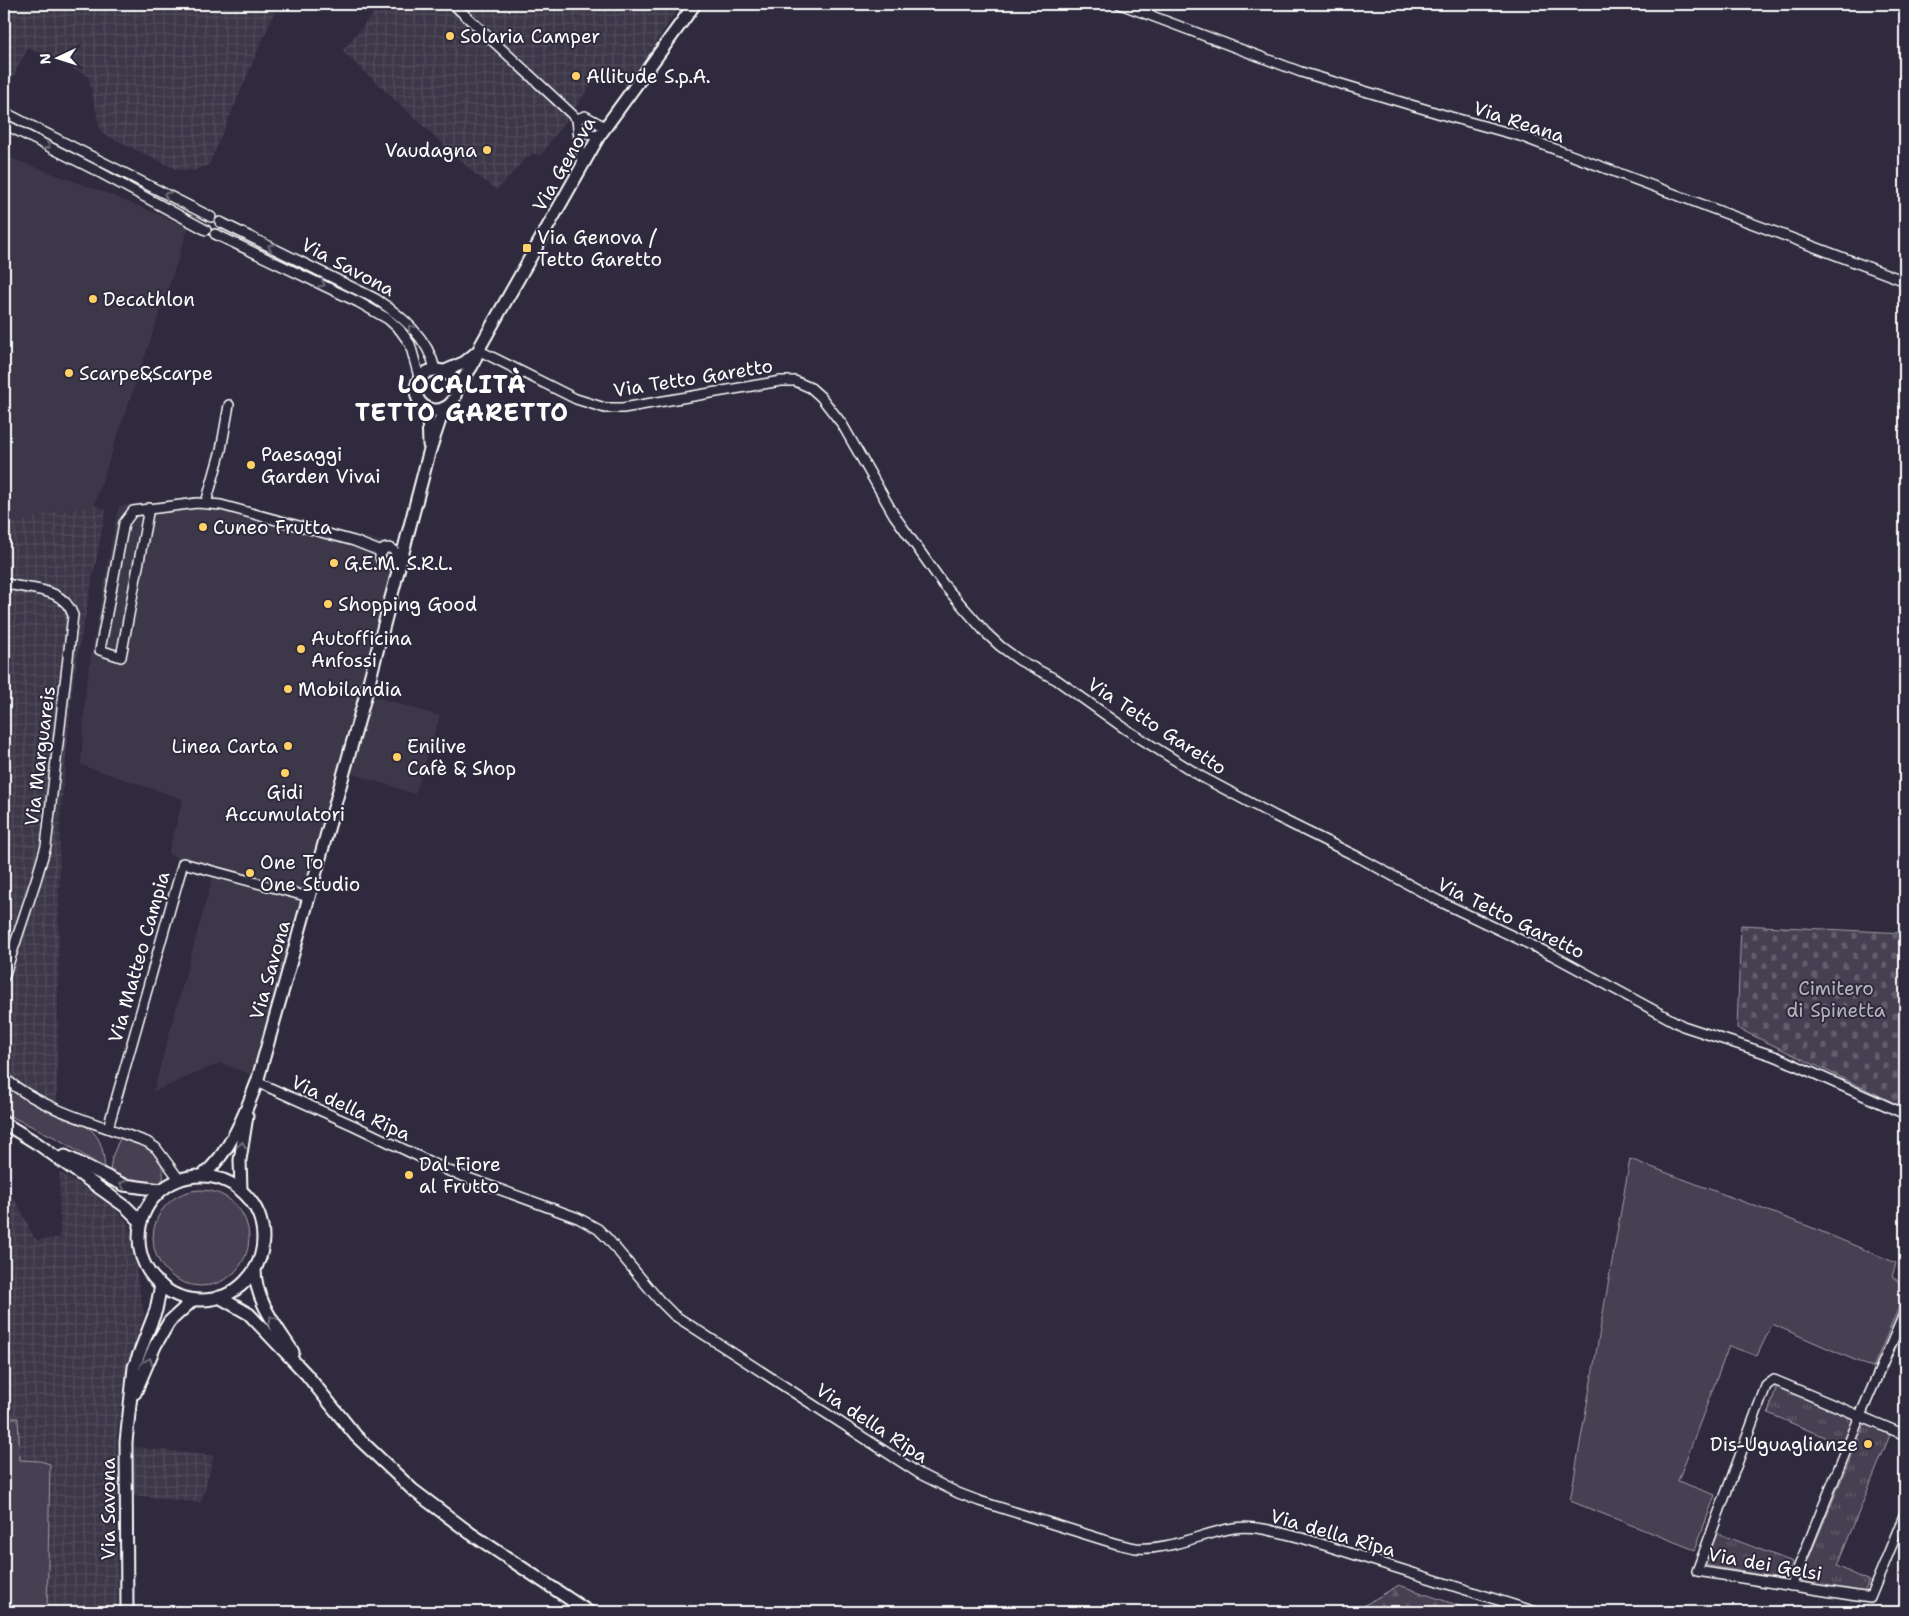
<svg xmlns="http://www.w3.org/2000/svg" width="1909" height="1616" font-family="'Shantell Sans',sans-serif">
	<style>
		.built { fill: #3c3749 }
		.industrial { fill: url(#industrial-grid) }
		.grass { fill: #464152; stroke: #a2a0a8 }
		.forest { fill: url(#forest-firs); stroke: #a2a0a8 }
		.cemetery { fill: url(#cemetery-stones); stroke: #a2a0a8 }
		.park { fill: url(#park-tufts); stroke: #a2a0a8 }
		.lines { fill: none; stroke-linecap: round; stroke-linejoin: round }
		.minor-casing { stroke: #fff; stroke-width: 12 }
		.major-casing { stroke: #fff; stroke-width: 15 }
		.minor { stroke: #2f2a3d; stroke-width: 9 }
		.major { stroke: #2f2a3d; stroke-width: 11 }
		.oneway { stroke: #6d6a77 }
		.poi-dot { fill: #ffd166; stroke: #2f2a3d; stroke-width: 2 }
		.labels { text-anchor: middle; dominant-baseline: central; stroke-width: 4; stroke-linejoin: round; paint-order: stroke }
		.poi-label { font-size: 19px; fill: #fff; stroke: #2f2a3d; text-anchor: start }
		.street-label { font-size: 19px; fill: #fff; stroke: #2f2a3d }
		.park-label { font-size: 19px; fill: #b5b3ba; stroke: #2f2a3d }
		.district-label { font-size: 24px; font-weight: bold; letter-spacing: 1px; fill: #fff; stroke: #2f2a3d }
	</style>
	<defs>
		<pattern id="industrial-grid" width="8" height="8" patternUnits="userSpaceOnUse" patternTransform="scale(1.25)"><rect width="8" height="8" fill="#3c3749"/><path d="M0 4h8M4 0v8" fill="none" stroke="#504b5b"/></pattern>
		<pattern id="forest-firs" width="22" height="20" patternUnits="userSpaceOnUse" patternTransform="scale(1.25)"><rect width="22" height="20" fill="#464152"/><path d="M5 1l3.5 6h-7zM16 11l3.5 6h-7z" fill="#625e6c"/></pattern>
		<pattern id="cemetery-stones" width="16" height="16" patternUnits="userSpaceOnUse" patternTransform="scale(1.25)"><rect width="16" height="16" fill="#464152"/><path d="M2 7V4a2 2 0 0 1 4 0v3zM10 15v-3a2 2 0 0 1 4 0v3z" fill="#625e6c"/></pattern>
		<pattern id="park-tufts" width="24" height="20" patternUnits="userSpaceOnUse" patternTransform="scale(1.25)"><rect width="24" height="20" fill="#464152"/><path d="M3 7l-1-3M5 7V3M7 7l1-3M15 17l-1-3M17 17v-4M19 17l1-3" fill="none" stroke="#625e6c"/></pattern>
	</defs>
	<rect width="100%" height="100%" fill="#2f2a3d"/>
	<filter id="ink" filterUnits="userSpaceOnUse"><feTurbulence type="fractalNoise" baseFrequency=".02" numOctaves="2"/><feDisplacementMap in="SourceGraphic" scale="10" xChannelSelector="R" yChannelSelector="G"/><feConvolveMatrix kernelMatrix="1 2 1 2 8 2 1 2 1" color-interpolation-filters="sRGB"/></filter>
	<g filter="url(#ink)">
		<g class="built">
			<path d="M4 151 13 159 106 193 189 227 94 505 49 513 4 526Z"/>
			<path d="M202 496H212L394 545 398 550 251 1075 220 1063 153 1092 214 872 168 854 183 799 81 765 86 685 115 523 119 506Z"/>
			<path d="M373 696 440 716 415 794 350 773Z"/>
		</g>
		<g class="industrial">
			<path d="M4 4H278L209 165 193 171 176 169 101 133 88 76 28 48 8 87 4 90Z"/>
			<path d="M372 4H681L627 86 602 70 541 155 532 154 527 157 497 190 475 174 342 51 377 9Z"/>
			<path d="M94 505 106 510 74 674 60 819 57 1100 51 1111 35 1104 4 1083V526L49 513Z"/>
			<path d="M59 1172 82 1186 112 1206 128 1223 144 1314 124 1381 116 1442 118 1612H47L50 1464 40 1461 20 1460 18 1419 4 1418V1185L18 1205 34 1237 37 1240H41L60 1237Z"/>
			<path d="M135 1447 214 1456 201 1503 133 1495Z"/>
		</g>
		<g class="grass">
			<path d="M4 1083C14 1090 24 1098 36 1104 61 1118 98 1119 103 1153 104 1158 105 1163 104 1168L58 1139 4 1113Z"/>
			<path d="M120 1138C142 1139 166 1156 163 1180 151 1190 122 1179 110 1172L112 1157Z"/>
			<path d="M1630 1159 1813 1228 1896 1263 1892 1277 1905 1285V1293L1873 1368 1772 1324 1757 1356 1729 1346 1678 1481 1715 1495 1695 1550 1570 1501Z"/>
			<circle cx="201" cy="1238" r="48"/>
			<path d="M4 1418H18L20 1460 40 1461 50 1464 47 1612H4Z"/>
		</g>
		<path class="forest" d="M1399 1585 1477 1612H1360L1358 1609Z"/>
		<path class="cemetery" d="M1741 925 1905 933V1108L1737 1028Z"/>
		<g class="park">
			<path d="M1777 1385 1857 1418 1845 1446 1768 1413Z"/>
			<path d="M1865 1423 1890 1435 1837 1566 1869 1581 1864 1592 1799 1582Z"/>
			<path d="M1717 1533 1793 1562 1785 1579 1704 1565Z"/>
		</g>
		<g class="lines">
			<g class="minor-casing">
				<g id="minor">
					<path d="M453 4 577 119 582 166"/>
					<path d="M1120 4 1301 72 1451 117 1520 136 1905 281"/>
					<path d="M4 112 211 217"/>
					<path d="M577 119 585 116 605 127"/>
					<path d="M4 124 95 170 206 230"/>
					<path d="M578 131 599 136"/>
					<path d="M220 222 376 299C402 316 428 338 435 369"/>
					<path d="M215 234 358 302 388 319 400 330 410 344 419 377"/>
					<path d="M478 350 576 399 605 408H623L781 381H795L811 388 821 397 842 424 894 515 943 584 986 633 1000 646 1019 660 1057 680 1127 730 1202 777 1275 816 1362 859 1437 900 1552 955 1683 1026 1777 1057 1905 1114"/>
					<path d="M206 503 221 450 229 405"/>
					<path d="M149 508 121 657 100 650 124 523 133 511 197 503 221 505 354 541 382 552"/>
					<circle cx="388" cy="556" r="8"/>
					<path d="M4 583C29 591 62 585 73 615L46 846 36 880 4 977"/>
					<path d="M4 1078C44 1111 99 1124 147 1142L156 1148 179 1179"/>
					<path d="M257 1082 355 1126 449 1171 578 1218 598 1229 608 1239 659 1300 674 1315 920 1474 958 1493 979 1501 1117 1544C1123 1545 1129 1547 1136 1548 1169 1551 1202 1533 1234 1528 1257 1525 1280 1533 1302 1538L1536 1612"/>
					<path d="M108 1128 183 863 309 897"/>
					<path d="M1905 1435 1774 1380 1766 1386 1697 1571 1870 1598 1905 1513"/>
					<path d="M1791 1586 1860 1416 1905 1312"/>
				</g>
			</g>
			<g class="major-casing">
				<g id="major">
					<circle cx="436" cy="390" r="20"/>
					<path d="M445 371 465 362 477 352"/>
					<path d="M456 390 472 366 481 345 599 136 695 4"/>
					<path d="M425 407 428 417 429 445"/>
					<path d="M4 1123 38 1144 126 1207 141 1222"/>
					<path d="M65 1156 124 1185 161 1190"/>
					<path d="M203 1175C230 1153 245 1114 257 1082L364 701 429 453 444 408"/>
					<circle cx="201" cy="1238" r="62"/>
					<path d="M241 1190 240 1160 247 1116"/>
					<path d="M255 1269C255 1301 277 1327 293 1352"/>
					<path d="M219 1297 249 1314 307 1375 356 1436 413 1490 470 1533 589 1612"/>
					<path d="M135 1393 155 1346 169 1322 193 1300"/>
					<path d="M127 1612 126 1442 134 1367 156 1310 161 1285"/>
				</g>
			</g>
			<use href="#minor" class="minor"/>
			<use href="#major" class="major"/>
		</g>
		<defs><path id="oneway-chevron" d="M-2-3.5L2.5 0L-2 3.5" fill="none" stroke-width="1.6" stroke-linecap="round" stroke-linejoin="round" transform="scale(1.25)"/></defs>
		<g class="oneway">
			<use href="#oneway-chevron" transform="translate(47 146) rotate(27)"/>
			<use href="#oneway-chevron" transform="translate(167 195) rotate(-153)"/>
			<use href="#oneway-chevron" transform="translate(271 247) rotate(-153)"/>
			<use href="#oneway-chevron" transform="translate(322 284) rotate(26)"/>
			<use href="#oneway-chevron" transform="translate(411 328) rotate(-130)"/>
			<use href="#oneway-chevron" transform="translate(242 1145) rotate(-81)"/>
			<use href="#oneway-chevron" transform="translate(123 1184) rotate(-160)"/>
			<use href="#oneway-chevron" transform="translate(272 1319) rotate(-122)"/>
			<use href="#oneway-chevron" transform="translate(149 1361) rotate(-67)"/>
		</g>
	</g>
	<g class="poi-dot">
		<circle cx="450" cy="36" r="5"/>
		<circle cx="576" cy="76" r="5"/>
		<circle cx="487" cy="150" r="5"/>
		<rect x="522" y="243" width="10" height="10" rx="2.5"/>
		<circle cx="93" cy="299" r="5"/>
		<circle cx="69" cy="373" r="5"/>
		<circle cx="251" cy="465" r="5"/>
		<circle cx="203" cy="527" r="5"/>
		<circle cx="334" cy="563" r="5"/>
		<circle cx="328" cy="604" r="5"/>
		<circle cx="301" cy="649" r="5"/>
		<circle cx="288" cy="689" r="5"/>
		<circle cx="288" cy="746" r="5"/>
		<circle cx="397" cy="757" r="5"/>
		<circle cx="285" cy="773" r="5"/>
		<circle cx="250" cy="873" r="5"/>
		<circle cx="409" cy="1175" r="5"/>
		<circle cx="1868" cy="1444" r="5"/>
	</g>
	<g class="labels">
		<g class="poi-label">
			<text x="460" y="36">Solaria Camper</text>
			<text x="586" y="76">Allitude S.p.A.</text>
			<text x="477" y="150" text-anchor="end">Vaudagna</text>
			<text x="537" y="237">Via Genova /<tspan x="537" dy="22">Tetto Garetto</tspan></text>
			<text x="103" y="299">Decathlon</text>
			<text x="79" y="373">Scarpe&amp;Scarpe</text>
			<text x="261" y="454">Paesaggi<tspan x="261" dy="22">Garden Vivai</tspan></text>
			<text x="213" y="527">Cuneo Frutta</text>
			<text x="344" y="563">G.E.M. S.R.L.</text>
			<text x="338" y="604">Shopping Good</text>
			<text x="311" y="638">Autofficina<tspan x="311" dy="22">Anfossi</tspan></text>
			<text x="298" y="689">Mobilandia</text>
			<text x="278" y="746" text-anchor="end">Linea Carta</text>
			<text x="407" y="746">Enilive<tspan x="407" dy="22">Cafè &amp; Shop</tspan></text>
			<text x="285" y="792" text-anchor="middle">Gidi<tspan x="285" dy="22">Accumulatori</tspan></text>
			<text x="260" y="862">One To<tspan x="260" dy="22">One Studio</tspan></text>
			<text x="419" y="1164">Dal Fiore<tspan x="419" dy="22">al Frutto</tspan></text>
			<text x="1858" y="1444" text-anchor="end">Dis-Uguaglianze</text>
		</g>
		<g class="street-label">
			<text transform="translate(1519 122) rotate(18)">Via Reana</text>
			<text transform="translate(564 164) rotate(-60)">Via Genova</text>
			<text transform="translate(348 267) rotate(28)">Via Savona</text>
			<text transform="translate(693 378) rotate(-9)">Via Tetto Garetto</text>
			<text transform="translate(1157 726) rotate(33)">Via Tetto Garetto</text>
			<text transform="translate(40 756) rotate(-83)">Via Marguareis</text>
			<text transform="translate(1511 918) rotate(26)">Via Tetto Garetto</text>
			<text transform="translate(139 957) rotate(-74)">Via Matteo Campia</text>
			<text transform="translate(270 970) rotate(-74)">Via Savona</text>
			<text transform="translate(351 1108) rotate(25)">Via della Ripa</text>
			<text transform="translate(872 1423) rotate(33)">Via della Ripa</text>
			<text transform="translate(108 1509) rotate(-90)">Via Savona</text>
			<text transform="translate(1333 1533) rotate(16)">Via della Ripa</text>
			<text transform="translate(1765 1564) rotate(10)">Via dei Gelsi</text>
		</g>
		<g class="park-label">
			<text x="1836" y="988">Cimitero<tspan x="1836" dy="22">di Spinetta</tspan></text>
		</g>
		<g class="district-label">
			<text x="462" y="385">LOCALITÀ<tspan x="462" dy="28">TETTO GARETTO</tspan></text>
		</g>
	</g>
	<rect width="1909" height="1616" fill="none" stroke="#2f2a3d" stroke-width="20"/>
	<rect x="10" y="10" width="1889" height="1596" fill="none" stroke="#fff" stroke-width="2" filter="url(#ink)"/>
	<g transform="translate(58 58) rotate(266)" stroke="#2f2a3d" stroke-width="4" paint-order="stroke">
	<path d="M0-4L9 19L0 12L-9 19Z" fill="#ffffff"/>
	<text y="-8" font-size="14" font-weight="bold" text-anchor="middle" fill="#ffffff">N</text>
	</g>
</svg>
